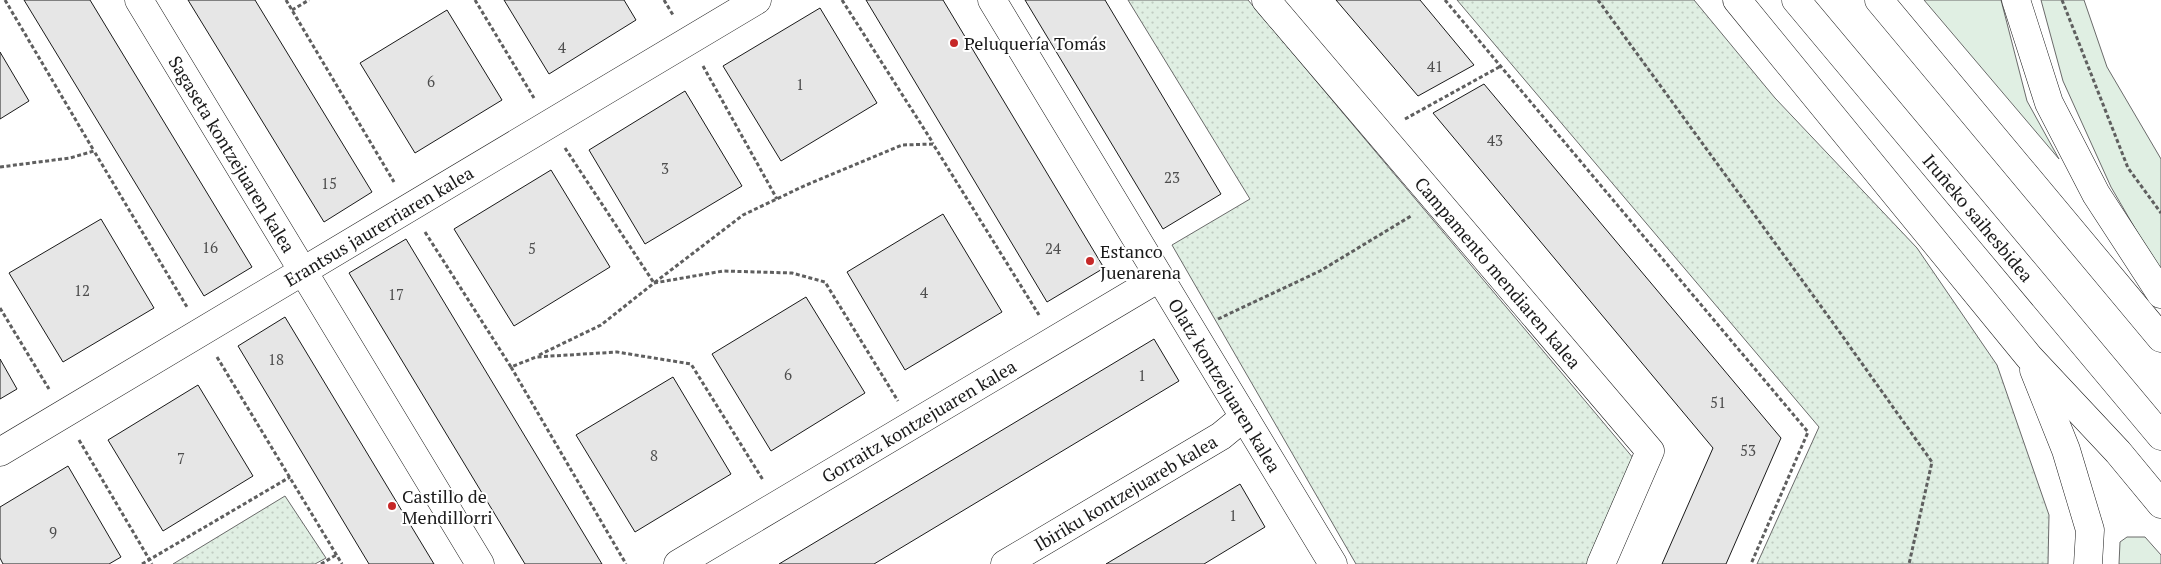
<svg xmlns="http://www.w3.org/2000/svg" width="2161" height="564" font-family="'PT Serif',serif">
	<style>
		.green { fill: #e0efe3; stroke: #6a6a6a }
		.park { fill: url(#park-dots); stroke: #6a6a6a }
		.building { fill: #e6e6e6; stroke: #1a1a1a }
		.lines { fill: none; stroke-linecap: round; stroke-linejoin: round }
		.minor-casing { stroke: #1a1a1a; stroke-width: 29 }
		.highway-casing { stroke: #1a1a1a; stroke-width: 29 }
		.path { stroke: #5f5f5f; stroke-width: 3; stroke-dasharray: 4 2.5; stroke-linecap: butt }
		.minor { stroke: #fff; stroke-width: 28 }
		.highway { stroke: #fff; stroke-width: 28 }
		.poi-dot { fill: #c62828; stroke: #fff; stroke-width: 2 }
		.labels { text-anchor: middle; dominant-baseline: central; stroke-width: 4; stroke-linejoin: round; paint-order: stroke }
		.number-label { font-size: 15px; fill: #4d4d4d }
		.poi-label { font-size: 18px; fill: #1a1a1a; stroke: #fff; text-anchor: start }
		.street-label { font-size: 18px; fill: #1a1a1a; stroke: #fff }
	</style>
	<defs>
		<pattern id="park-dots" width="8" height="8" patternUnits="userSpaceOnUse" patternTransform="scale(1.25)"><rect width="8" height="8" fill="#e0efe3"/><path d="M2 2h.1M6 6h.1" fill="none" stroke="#c0ccc2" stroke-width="1.8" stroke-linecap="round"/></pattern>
	</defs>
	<rect width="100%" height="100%" fill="#fff"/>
	<g class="green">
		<path d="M1924 0H2001L2027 101 2059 159Z"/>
		<path d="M2041 0H2084L2107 67 2161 159V273L2111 187 2063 81Z"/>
		<path d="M2127 537H2145L2161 555V564H2119L2120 542Z"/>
	</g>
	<g class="park">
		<path d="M1128 0H1248L1634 459 1590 564H1356L1172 245 1250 199Z"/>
		<path d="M1457 0H1694L1775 98 1917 248 1997 365 2049 515 2048 564H1757L1819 427Z"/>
		<path d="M285 496 326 558 315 564H173Z"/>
	</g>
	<g class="building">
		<path d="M24 0H90L252 267 204 296Z"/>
		<path d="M188 0H255L372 192 324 222Z"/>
		<path d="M504 0H624L636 20 549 74Z"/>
		<path d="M866 0H943L1104 268 1047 302Z"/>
		<path d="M1025 0H1105L1221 194 1163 229Z"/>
		<path d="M1336 0H1420L1474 65 1418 96Z"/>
		<path d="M820 8 877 103 781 161 723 66Z"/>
		<path d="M447 10 502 100 415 153 360 63Z"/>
		<path d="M0 52 29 101 0 119Z"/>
		<path d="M1484 84 1781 438 1726 564H1662L1713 448 1433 113Z"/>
		<path d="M685 91 742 186 645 244 589 150Z"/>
		<path d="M551 170 610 267 514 326 454 229Z"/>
		<path d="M943 214 1002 312 905 370 847 272Z"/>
		<path d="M101 219 154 308 63 362 9 273Z"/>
		<path d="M406 239 602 564H525L349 273Z"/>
		<path d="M806 297 865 393 771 451 712 354Z"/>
		<path d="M285 317 434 564H369L238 346Z"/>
		<path d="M1154 339 1179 381 874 564H779Z"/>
		<path d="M0 359 17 389 0 399Z"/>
		<path d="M673 377 731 474 635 532 576 435Z"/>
		<path d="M198 385 253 476 163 531 108 440Z"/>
		<path d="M68 466 121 557 109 564H3L0 558V507Z"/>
		<path d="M1240 484 1265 527 1204 564H1106Z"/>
	</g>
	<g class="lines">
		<g class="minor-casing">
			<g id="minor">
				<path id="s1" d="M139 0 480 564"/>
				<path id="s2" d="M992 0 1333 564"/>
				<path id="s3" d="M1266 0 1650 451 1601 564"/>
				<path id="s4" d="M0 452 757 0"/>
				<path id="s5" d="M678 564 1159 278"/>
				<path id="s6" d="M1005 564 1221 436 1244 417"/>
			</g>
		</g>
		<g class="highway-casing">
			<g id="highway">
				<path d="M1737 0 2029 357 2118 452 2161 504"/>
				<path id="s7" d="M1796 0 2161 436"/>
				<path d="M1879 0 2161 338"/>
				<path d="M2016 0 2049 103 2096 194 2161 294"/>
				<path d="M2034 370 2066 450 2090 530 2088 564"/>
			</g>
		</g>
		<g class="path">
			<path d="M5 0 94 151"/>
			<path d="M286 0 394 182"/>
			<path d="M475 0 534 98"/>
			<path d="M664 0 673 15"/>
			<path d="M842 0 933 143"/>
			<path d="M1445 0 1808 432 1751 564"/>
			<path d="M1598 0 1831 320 1932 462 1909 564"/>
			<path d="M2062 0 2128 168 2161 213"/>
			<path d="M292 10 309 0"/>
			<path d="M703 66 777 199"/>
			<path d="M1405 119 1501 66"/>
			<path d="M565 148 654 283 743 215 804 186 902 145 933 144 1039 315"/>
			<path d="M0 167 70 158 94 151 187 307"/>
			<path d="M425 232 511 367 536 357 617 352 691 364 763 480"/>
			<path d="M0 308 49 389"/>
			<path d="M1218 319 1320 271 1411 216"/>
			<path d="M539 355 601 325 654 283 723 271 792 273 825 282 898 401"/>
			<path d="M217 357 342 564"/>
			<path d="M511 367 626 564"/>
			<path d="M79 440 152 564"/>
			<path d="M142 564 290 477"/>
			<path d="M321 564 336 555"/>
		</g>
		<use href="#minor" class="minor"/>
		<use href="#highway" class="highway"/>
	</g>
	<g class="poi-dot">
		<circle cx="954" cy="43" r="5"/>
		<circle cx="1090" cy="261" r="5"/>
		<circle cx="392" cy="506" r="5"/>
	</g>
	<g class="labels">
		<g class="number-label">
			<text x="562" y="47">4</text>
			<text x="1435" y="66">41</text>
			<text x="431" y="81">6</text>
			<text x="800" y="84">1</text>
			<text x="1495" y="140">43</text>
			<text x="665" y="168">3</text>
			<text x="1172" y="177">23</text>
			<text x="329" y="183">15</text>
			<text x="210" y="247">16</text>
			<text x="532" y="248">5</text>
			<text x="1053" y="248">24</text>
			<text x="82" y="290">12</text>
			<text x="924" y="292">4</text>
			<text x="396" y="294">17</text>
			<text x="276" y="359">18</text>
			<text x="788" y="374">6</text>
			<text x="1142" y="375">1</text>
			<text x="1718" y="402">51</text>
			<text x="1748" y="450">53</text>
			<text x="654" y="455">8</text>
			<text x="181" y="458">7</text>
			<text x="1233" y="515">1</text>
			<text x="53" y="532">9</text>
		</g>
		<g class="poi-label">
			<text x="964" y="43">Peluquería Tomás</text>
			<text x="1100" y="251">Estanco<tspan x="1100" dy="21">Juenarena</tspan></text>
			<text x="402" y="496">Castillo de<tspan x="402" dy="21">Mendillorri</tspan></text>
		</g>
		<g class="street-label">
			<text stroke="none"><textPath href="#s1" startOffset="180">Sagaseta kontzejuaren kalea</textPath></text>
			<text stroke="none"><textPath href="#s7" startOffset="284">Iruñeko saihesbidea</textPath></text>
			<text stroke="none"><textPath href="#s4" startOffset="441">Erantsus jaurerriaren kalea</textPath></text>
			<text stroke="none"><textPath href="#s3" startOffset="358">Campamento mendiaren kalea</textPath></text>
			<text stroke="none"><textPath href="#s2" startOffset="450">Olatz kontzejuaren kalea</textPath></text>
			<text stroke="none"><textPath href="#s5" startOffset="280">Gorraitz kontzejuaren kalea</textPath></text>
			<text stroke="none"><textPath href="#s6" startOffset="140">Ibiriku kontzejuareb kalea</textPath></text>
		</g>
	</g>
</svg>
